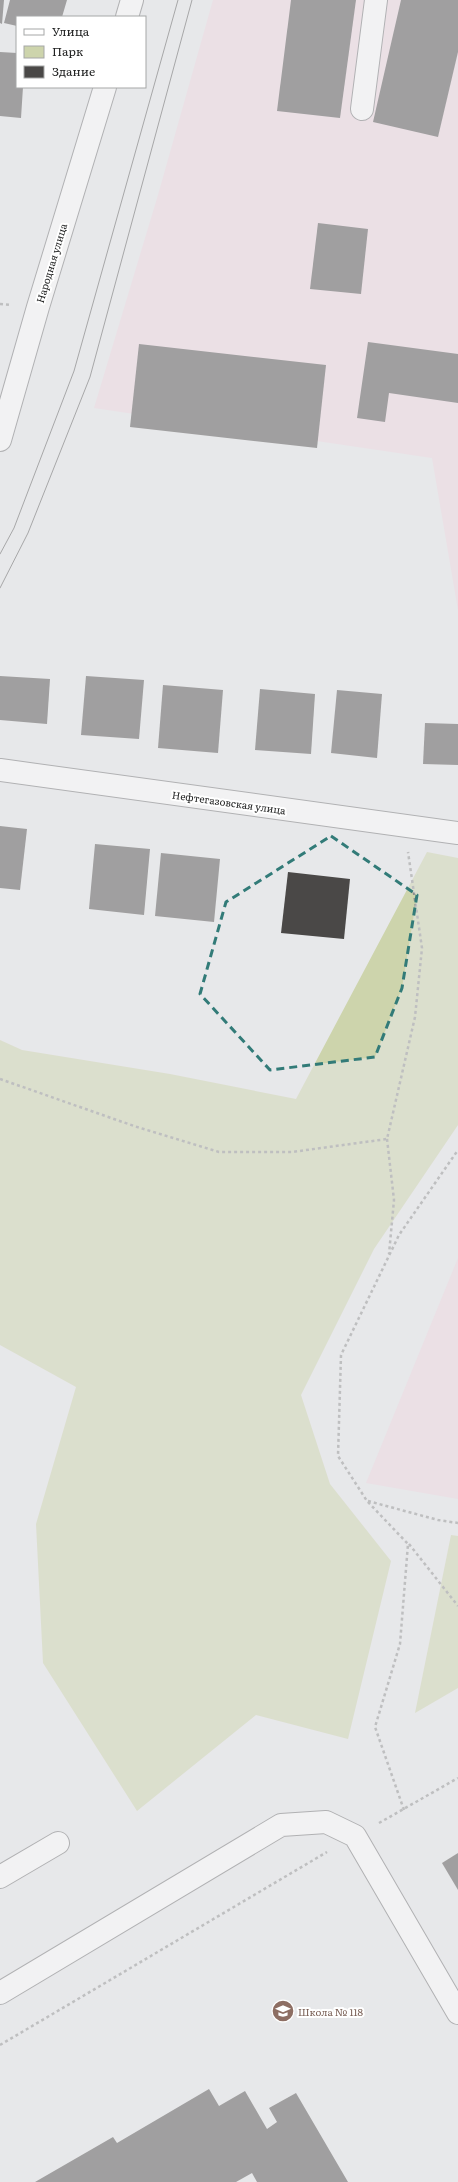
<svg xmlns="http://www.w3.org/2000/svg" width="458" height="2182" font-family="Literata,serif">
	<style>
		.industrial { fill: #efd7e1 }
		.green { fill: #cdd4ac }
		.building { fill: #4a4847 }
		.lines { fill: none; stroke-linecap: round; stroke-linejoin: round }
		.minor-casing { stroke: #6f7072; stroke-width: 24 }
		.path { stroke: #8d8e8f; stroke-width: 2.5; stroke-dasharray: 3 3; stroke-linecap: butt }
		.minor { stroke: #fff; stroke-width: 22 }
		.tram { stroke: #585959; stroke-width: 1 }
		.marked { fill: none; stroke: #327b78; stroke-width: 3; stroke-dasharray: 8 5; stroke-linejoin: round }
		.labels { text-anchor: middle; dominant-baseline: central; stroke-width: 4; stroke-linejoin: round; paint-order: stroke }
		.street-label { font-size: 10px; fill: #212222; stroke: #fff }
		.education-label { font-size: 10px; fill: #785e54; stroke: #fff; text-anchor: start }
	</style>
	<rect width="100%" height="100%" fill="#e7e8ea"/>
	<g class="industrial">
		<path d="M213 0H458V610L432 458 94 408 158 195Z"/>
		<path d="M458 1258V1499L366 1483Z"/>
	</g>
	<g class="green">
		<path d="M427 852 458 858V1125L374 1249 301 1395 330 1484 391 1561 348 1739 256 1715 137 1811 43 1663 36 1524 76 1387 0 1345V1040L22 1050 170 1074 296 1099Z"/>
		<path d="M451 1535 458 1536V1688L415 1713Z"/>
	</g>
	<g class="building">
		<path d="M0 0H4L2 24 0 23Z"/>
		<path d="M10 0H67L62 17H17V26L4 23Z"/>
		<path d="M291 0H356L340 118 277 111Z"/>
		<path d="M401 0H458V52L438 137 373 122Z"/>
		<path d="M0 52 17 53V87H23L21 118 0 116Z"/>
		<path d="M318 223 368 229 361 294 310 289Z"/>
		<path d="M368 342 458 354V403L389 393 385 422 357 418Z"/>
		<path d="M139 344 326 365 317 448 130 427Z"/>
		<path d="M0 676 50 679 47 724 0 720Z"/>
		<path d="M86 676 144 680 139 739 81 735Z"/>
		<path d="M163 685 223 690 218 753 158 748Z"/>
		<path d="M260 689 315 694 311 754 255 750Z"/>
		<path d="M337 690 382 694 377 758 331 753Z"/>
		<path d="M425 723 458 724V765L423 764Z"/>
		<path d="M0 826 27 829 20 890 0 888Z"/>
		<path d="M95 844 150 849 144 915 89 909Z"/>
		<path d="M161 853 220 859 214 922 155 916Z"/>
		<path d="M288 872 350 879 344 939 281 933Z"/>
		<path d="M458 1853V1890L442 1863Z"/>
		<path d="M209 2089 219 2106 245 2091 267 2129 277 2122 269 2108 296 2093 348 2182H257L252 2173 236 2182H35L113 2137 117 2143Z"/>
	</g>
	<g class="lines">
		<g class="minor-casing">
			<g id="minor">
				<path d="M127 17 132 0"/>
				<path d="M362 109 376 0"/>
				<path d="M0 440 38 307 105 87"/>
				<path d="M0 770 458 833"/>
				<path d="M0 1877 58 1843"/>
				<path d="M0 1993 281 1825 326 1822 355 1836 458 2013"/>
			</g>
		</g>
		<g class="path">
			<path d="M0 304 11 305"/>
			<path d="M0 1079 134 1126 219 1152H292L387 1139 415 1017 422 948 408 852"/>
			<path d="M387 1139 394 1200 389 1254"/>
			<path d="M368 1501 438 1520 458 1523"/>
			<path d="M409 1544 458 1606"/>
			<path d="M404 1810 375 1727 400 1644 408 1544 367 1501 338 1456 341 1355 399 1235 458 1150"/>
			<path d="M379 1823 458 1778"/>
			<path d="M0 2045 327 1852"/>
		</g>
		<use href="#minor" class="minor"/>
		<g class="tram">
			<path d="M0 554 14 528 74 371 178 0"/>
			<path d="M0 588 28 533 90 377 192 0"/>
		</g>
	</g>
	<path d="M0 0H458V2182H0ZM331 836 417 895 402 988 375 1057 270 1070 200 994 226 902Z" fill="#e7e8ea" fill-opacity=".55" fill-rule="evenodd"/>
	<path class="marked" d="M331 836 417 895 402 988 375 1057 270 1070 200 994 226 902Z"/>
	<defs>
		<g id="school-disc" transform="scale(1.15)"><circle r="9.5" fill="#8d6e63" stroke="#fff"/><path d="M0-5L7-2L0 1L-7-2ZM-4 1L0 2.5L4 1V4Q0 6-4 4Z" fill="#fff"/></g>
	</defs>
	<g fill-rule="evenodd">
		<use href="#school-disc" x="283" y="2011"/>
	</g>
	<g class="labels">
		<g class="street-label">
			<text transform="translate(51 263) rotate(-73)">Народная улица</text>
			<text transform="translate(229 802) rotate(8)">Нефтегазовская улица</text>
		</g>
		<g class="education-label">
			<text x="298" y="2011">Школа № 118</text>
		</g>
	</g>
	<rect x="16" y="16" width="130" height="72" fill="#ffffff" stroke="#a6a7a7"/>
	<rect x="24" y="29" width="20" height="6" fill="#ffffff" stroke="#a6a7a7"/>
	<text x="52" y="36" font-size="12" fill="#212222">Улица</text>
	<rect x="24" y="46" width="20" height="12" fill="#cdd4ac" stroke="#a6a7a7"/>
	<text x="52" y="56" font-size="12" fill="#212222">Парк</text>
	<rect x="24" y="66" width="20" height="12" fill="#4a4847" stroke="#a6a7a7"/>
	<text x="52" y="76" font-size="12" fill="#212222">Здание</text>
</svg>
